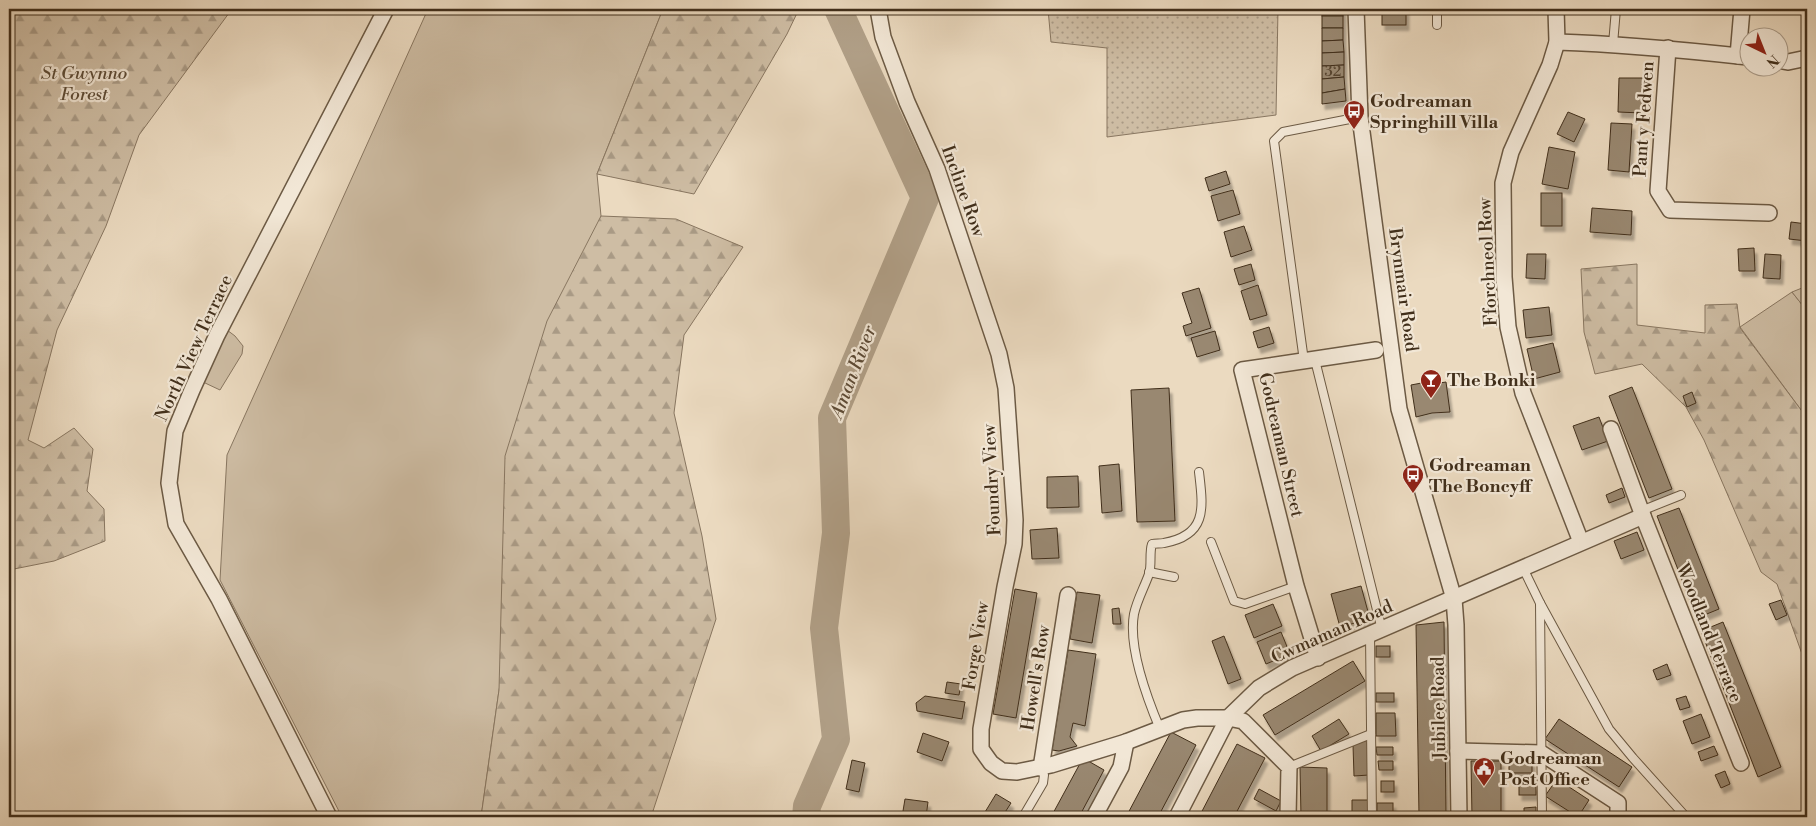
<svg xmlns="http://www.w3.org/2000/svg" width="1816" height="826" font-family="'Libre Bodoni',serif">
	<style>
		.green { fill: #cebda4; stroke: #887660 }
		.forest { fill: url(#forest-firs); stroke: #887660 }
		.garden { fill: url(#garden-dots); stroke: #887660 }
		.lines { fill: none; stroke-linecap: round; stroke-linejoin: round }
		.river { stroke: #b1a088; stroke-width: 28 }
		.building { fill: #998871; stroke: #412f1b; filter: url(#shadow) }
		.service-casing { stroke: #6c5a44; stroke-width: 10 }
		.minor-casing { stroke: #6c5a44; stroke-width: 18 }
		.service { stroke: #f2e7d6; stroke-width: 8 }
		.minor { stroke: #f2e7d6; stroke-width: 15 }
		.labels { text-anchor: middle; dominant-baseline: central; stroke-width: 4.5; stroke-linejoin: round; paint-order: stroke }
		.number-label { font-size: 15px; fill: #574530 }
		.park-label { font-size: 18px; font-style: italic; fill: #5d4b36; stroke: #f2e7d6 }
		.poi-label { font-size: 18px; font-weight: bold; fill: #412f1b; stroke: #f2e7d6; text-anchor: start }
		.street-label { font-size: 18px; fill: #412f1b; stroke: #f2e7d6 }
		.water-label { font-size: 19px; font-style: italic; fill: #5d4b36; stroke: #f2e7d6 }
	</style>
	<defs>
		<pattern id="forest-firs" width="22" height="20" patternUnits="userSpaceOnUse" patternTransform="scale(1.25)"><rect width="22" height="20" fill="#cebda4"/><path d="M5 1l3.5 6h-7zM16 11l3.5 6h-7z" fill="#a99a85"/></pattern>
		<pattern id="garden-dots" width="8" height="8" patternUnits="userSpaceOnUse" patternTransform="scale(1.25)"><rect width="8" height="8" fill="#cebda4"/><path d="M2 2h.1M6 6h.1" fill="none" stroke="#a99a85" stroke-width="1.8" stroke-linecap="round"/></pattern>
		<filter id="shadow"><feDropShadow dx="3" dy="5.5" stdDeviation="1" flood-color="#0004"/></filter>
	</defs>
	<rect width="100%" height="100%" fill="#ebdac0"/>
	<filter id="stains"><feTurbulence type="fractalNoise" baseFrequency=".004" numOctaves="4"/><feColorMatrix values="0 0 0 0 .2 0 0 0 0 .09 0 0 0 0 .02 0 0 0 .5 -.17"/></filter>
	<radialGradient id="worn" r=".72"><stop offset=".6" stop-color="#630" stop-opacity="0"/><stop offset="1" stop-color="#630" stop-opacity=".3"/></radialGradient>
	<g class="green">
		<path d="M428 9H663L597 174 601 216 499 690 481 817H342L220 580 227 455Z"/>
		<path d="M1792 292 1807 311V418L1740 327Z"/>
		<path d="M227 330 235 336 243 346 242 354 220 390 203 382Z"/>
	</g>
	<g class="forest">
		<path d="M9 9H232L139 135 106 226 57 330 28 440 44 448 74 428 93 449 87 491 104 509 105 541 54 561 9 570Z"/>
		<path d="M663 9H799L787 34 694 194 597 174Z"/>
		<path d="M601 216 676 219 743 247 684 335 674 413 702 536 716 619 651 817H481L499 690 505 456 547 321Z"/>
		<path d="M1637 264V325L1705 333V305L1737 304 1740 328 1807 418V668L1777 584 1761 572 1704 440 1686 407 1642 364 1595 374 1584 332 1581 269Z"/>
		<path d="M1807 286V311L1792 292Z"/>
	</g>
	<path class="garden" d="M1048 9H1278L1276 115 1107 137V48L1051 42Z"/>
	<g class="lines">
		<path class="river" d="M806 817 807 806 836 739 824 628 836 533 832 418 925 198 838 9"/>
	</g>
	<g class="building">
		<rect x="1322" y="9" width="21" height="7"/>
		<rect x="1382" y="9" width="24" height="5"/>
		<rect x="1382" y="14" width="24" height="11"/>
		<rect x="1322" y="16" width="21" height="12"/>
		<path d="M1322 28H1343V40L1322 41Z"/>
		<path d="M1343 40 1344 52 1322 53V41Z"/>
		<path d="M1344 52V65L1322 66V53Z"/>
		<path d="M1344 65V77L1322 79V66Z"/>
		<path d="M1344 77 1345 89 1322 93V79Z"/>
		<path d="M1619 78H1643L1642 113 1618 112Z"/>
		<path d="M1345 89 1346 101 1322 104V93Z"/>
		<path d="M1568 112 1585 119 1574 142 1557 134Z"/>
		<path d="M1611 123 1632 124 1629 172 1608 170Z"/>
		<path d="M1549 147 1575 152 1568 189 1542 184Z"/>
		<path d="M1226 171 1230 184 1209 191 1205 178Z"/>
		<path d="M1233 190 1240 214 1218 221 1211 196Z"/>
		<rect x="1541" y="193" width="21" height="33"/>
		<path d="M1592 208 1632 211 1631 235 1590 232Z"/>
		<path d="M1791 222 1807 224V241L1789 239Z"/>
		<path d="M1244 226 1252 250 1231 257 1224 232Z"/>
		<path d="M1754 248 1755 271H1739L1738 249Z"/>
		<path d="M1527 254H1546L1545 279 1526 278Z"/>
		<path d="M1765 254 1781 255 1780 279 1763 278Z"/>
		<path d="M1251 264 1255 280 1239 285 1234 269Z"/>
		<path d="M1258 285 1267 315 1250 320 1241 291Z"/>
		<path d="M1199 288 1211 328 1186 336 1183 326 1192 323 1182 293Z"/>
		<path d="M1549 307 1552 335 1526 338 1523 310Z"/>
		<path d="M1269 327 1274 343 1258 348 1253 332Z"/>
		<path d="M1215 331 1220 350 1197 357 1191 338Z"/>
		<path d="M1553 343 1560 372 1534 379 1527 349Z"/>
		<path d="M1432 381 1433 384 1446 382 1450 412 1432 413 1416 417 1411 385Z"/>
		<path d="M1632 387 1672 489 1649 498 1609 396Z"/>
		<path d="M1169 388 1175 521 1137 522 1131 390Z"/>
		<path d="M1692 392 1696 403 1687 407 1683 396Z"/>
		<path d="M1599 417 1608 441 1582 450 1573 426Z"/>
		<path d="M1119 464 1122 511 1102 513 1099 466Z"/>
		<path d="M1078 476 1079 507 1047 508V477Z"/>
		<path d="M1622 488 1625 497 1609 503 1606 495Z"/>
		<path d="M1679 508 1719 609 1697 618 1657 516Z"/>
		<path d="M1057 528 1059 558 1032 559 1030 530Z"/>
		<path d="M1637 532 1644 550 1621 559 1614 541Z"/>
		<path d="M1361 586 1370 619 1340 627 1331 594Z"/>
		<path d="M1015 589 1037 593 1016 718 993 714Z"/>
		<path d="M1077 592 1100 595 1092 643 1070 639Z"/>
		<path d="M1781 600 1787 615 1776 620 1769 604Z"/>
		<path d="M1273 604 1282 626 1254 638 1245 615Z"/>
		<path d="M1119 608 1121 624H1113L1112 609Z"/>
		<path d="M1444 622 1446 817H1419L1416 625Z"/>
		<path d="M1723 622 1781 767 1758 777 1701 631Z"/>
		<path d="M1281 632 1290 654 1266 664 1257 642Z"/>
		<path d="M1224 636 1241 679 1228 684 1212 641Z"/>
		<rect x="1376" y="646" width="14" height="11"/>
		<path d="M1068 650 1096 654 1085 726 1073 723 1070 737 1077 746 1059 751 1052 750Z"/>
		<path d="M1353 661 1365 681 1275 735 1263 715Z"/>
		<path d="M1667 664 1671 675 1657 680 1653 670Z"/>
		<path d="M947 682 961 684 959 695 945 693Z"/>
		<rect x="1376" y="693" width="18" height="9"/>
		<path d="M925 696 965 702 962 719 917 711 916 703Z"/>
		<path d="M1686 696 1690 707 1680 710 1676 699Z"/>
		<path d="M1376 713H1395L1396 736H1376Z"/>
		<path d="M1701 714 1710 737 1692 744 1683 721Z"/>
		<path d="M1339 719 1349 734 1321 751 1312 736Z"/>
		<path d="M1559 719 1632 767 1619 787 1545 739Z"/>
		<path d="M1171 732 1196 745 1158 817H1126Z"/>
		<path d="M923 733 949 742 942 761 917 752Z"/>
		<path d="M1368 740 1369 775 1354 776 1353 745Z"/>
		<path d="M1237 744 1265 758 1234 817H1199Z"/>
		<path d="M1714 746 1718 755 1701 761 1698 752Z"/>
		<path d="M1376 747H1393V755H1377Z"/>
		<path d="M1083 758 1104 770 1079 817H1051Z"/>
		<path d="M852 760 865 763 859 792 846 789Z"/>
		<path d="M1378 761H1393V770H1379Z"/>
		<path d="M1471 761H1501V817H1472Z"/>
		<rect x="1509" y="761" width="23" height="12"/>
		<path d="M1300 767 1327 768V817H1301Z"/>
		<path d="M1725 771 1730 784 1721 788 1715 775Z"/>
		<path d="M1557 779 1589 800 1578 817 1545 796Z"/>
		<rect x="1381" y="781" width="13" height="11"/>
		<rect x="1519" y="785" width="17" height="10"/>
		<path d="M1259 789 1281 801 1276 811 1254 799Z"/>
		<path d="M996 794 1011 803 1002 817H982Z"/>
		<path d="M905 799 928 802 926 817H902Z"/>
		<path d="M1352 800H1368L1369 817H1352Z"/>
		<rect x="1377" y="803" width="16" height="12"/>
		<path d="M1536 807V817H1524V808Z"/>
		<rect x="1587" y="814" width="23" height="3"/>
	</g>
	<g class="lines">
		<g class="service-casing">
			<g id="service">
				<path d="M1437 9V25"/>
				<path d="M1613 44 1616 9"/>
				<path d="M1315 360 1382 630"/>
				<path d="M1304 361 1274 141 1283 132 1360 117"/>
				<path d="M1641 511 1681 495"/>
				<path d="M1211 542 1234 601 1245 604 1296 586"/>
				<path d="M1523 568 1540 603 1542 817"/>
				<path d="M1149 572 1174 577"/>
				<path d="M1540 603 1609 729 1633 758 1686 817"/>
				<path d="M1370 635 1372 817"/>
				<path d="M1160 729C1147 698 1128 647 1134 614 1137 600 1144 588 1149 574 1152 565 1149 553 1152 544 1156 543 1160 544 1164 543 1208 535 1203 507 1199 472"/>
				<path d="M1289 767 1371 734"/>
				<path d="M1023 817 1043 783 1044 775 1041 768"/>
			</g>
		</g>
		<g class="minor-casing">
			<g id="minor">
				<path d="M878 9 883 37 907 102 937 169 999 354 1006 388 1015 520 1014 544 1005 587 981 729V749L991 763 1002 771 1017 772 1051 765 1126 742 1183 720 1197 718H1228L1243 721 1289 767 1288 817"/>
				<path d="M1356 9 1360 117 1399 409 1454 599 1456 625 1459 817"/>
				<path d="M1556 9 1557 42 1550 65 1511 152 1503 183 1504 277 1508 327 1523 393 1581 542"/>
				<path d="M1557 42C1621 44 1684 50 1748 57"/>
				<path d="M1668 48 1658 191 1670 210 1769 213"/>
				<path d="M1738 56 1742 9"/>
				<path d="M1778 60 1788 62 1807 58"/>
				<path d="M1611 429 1643 516 1741 763"/>
				<path d="M1318 658 1296 586 1242 370 1376 350"/>
				<path d="M1458 751 1541 753 1618 803V817"/>
				<path d="M1041 768 1068 595"/>
				<path d="M329 817 219 599 176 524 169 483 175 431 192 390 217 335 386 9"/>
				<path d="M1094 817 1121 767 1126 742"/>
				<path d="M1177 817 1228 718 1259 688 1292 668 1643 516"/>
			</g>
		</g>
		<use href="#service" class="service"/>
		<use href="#minor" class="minor"/>
	</g>
	<defs>
		<g id="bus-pin" transform="scale(1.125)"><path d="M0 17L-7.5 6A9.5 9.5 0 1 1 7.5 6Z" fill="#8f2418" stroke="#f2e7d6"/><path d="M-5-6H5V4H4V6H2V4H-2V6H-4V4H-5ZM-3.5-4V0h7V-4ZM-3.5 1.2v1.5H-2V1.2ZM2 1.2v1.5H3.5V1.2Z" fill="#fff"/></g>
		<g id="bar-pin" transform="scale(1.125)"><path d="M0 17L-7.5 6A9.5 9.5 0 1 1 7.5 6Z" fill="#8f2418" stroke="#f2e7d6"/><path d="M-6-5H6L.8 .8V4.5H3.5V6h-7V4.5H-.8V.8Z" fill="#fff"/></g>
		<g id="civic-pin" transform="scale(1.125)"><path d="M0 17L-7.5 6A9.5 9.5 0 1 1 7.5 6Z" fill="#8f2418" stroke="#f2e7d6"/><path d="M-.6-6.5H3V-4.5H.6V-3L4-1V1h2V6H-6V1h2V-1L-.6-3ZM-1.2 2.5V6h2.4V2.5Z" fill="#fff"/></g>
	</defs>
	<g fill-rule="evenodd">
		<use href="#bus-pin" x="1354" y="111"/>
		<use href="#bar-pin" x="1431" y="380"/>
		<use href="#bus-pin" x="1413" y="475"/>
		<use href="#civic-pin" x="1484" y="768"/>
	</g>
	<g class="labels">
		<g class="number-label">
			<text x="1333" y="71">32</text>
		</g>
		<g class="park-label">
			<text x="84" y="73">St Gwynno<tspan x="84" dy="21">Forest</tspan></text>
		</g>
		<g class="poi-label">
			<text x="1370" y="101">Godreaman<tspan x="1370" dy="21">Springhill Villa</tspan></text>
			<text x="1447" y="380">The Bonki</text>
			<text x="1429" y="465">Godreaman<tspan x="1429" dy="21">The Boncyff</tspan></text>
			<text x="1500" y="758">Godreaman<tspan x="1500" dy="21">Post Office</tspan></text>
		</g>
		<g class="street-label">
			<text transform="translate(1644 119) rotate(-86)">Pant y Fedwen</text>
			<text transform="translate(963 191) rotate(70)">Incline Row</text>
			<text transform="translate(1488 262) rotate(-93)">Fforchneol Row</text>
			<text transform="translate(1403 290) rotate(82)">Brynmair Road</text>
			<text transform="translate(194 348) rotate(-65)">North View Terrace</text>
			<text transform="translate(1281 445) rotate(77)">Godreaman Street</text>
			<text transform="translate(992 480) rotate(-93)">Foundry View</text>
			<text transform="translate(1332 632) rotate(-24)">Cwmaman Road</text>
			<text transform="translate(1709 633) rotate(68)">Woodland Terrace</text>
			<text transform="translate(976 646) rotate(-81)">Forge View</text>
			<text transform="translate(1036 678) rotate(-81)">Howell's Row</text>
			<text transform="translate(1439 708) rotate(-91)">Jubilee Road</text>
		</g>
		<g class="water-label">
			<text transform="translate(853 372) rotate(-69)">Aman River</text>
		</g>
	</g>
	<rect width="1816" height="826" fill="none" stroke="#ebdac0" stroke-width="30"/>
	<rect x="10" y="10" width="1796" height="806" fill="none" stroke="#412f1b" stroke-width="2.5"/>
	<rect x="15" y="15" width="1786" height="796" fill="none" stroke="#412f1b"/>
	<g transform="translate(1764 52) rotate(137)"><circle r="24" fill="#f2e7d6" stroke="#ab9d8b"/>
	<path d="M0-4L9 19L0 12L-9 19Z" fill="#8f2418"/>
	<text y="-8" font-size="14" font-weight="bold" text-anchor="middle" fill="#412f1b">N</text>
	</g>
	<rect width="100%" height="100%" filter="url(#stains)"/>
	<rect width="100%" height="100%" fill="url(#worn)"/>
</svg>
